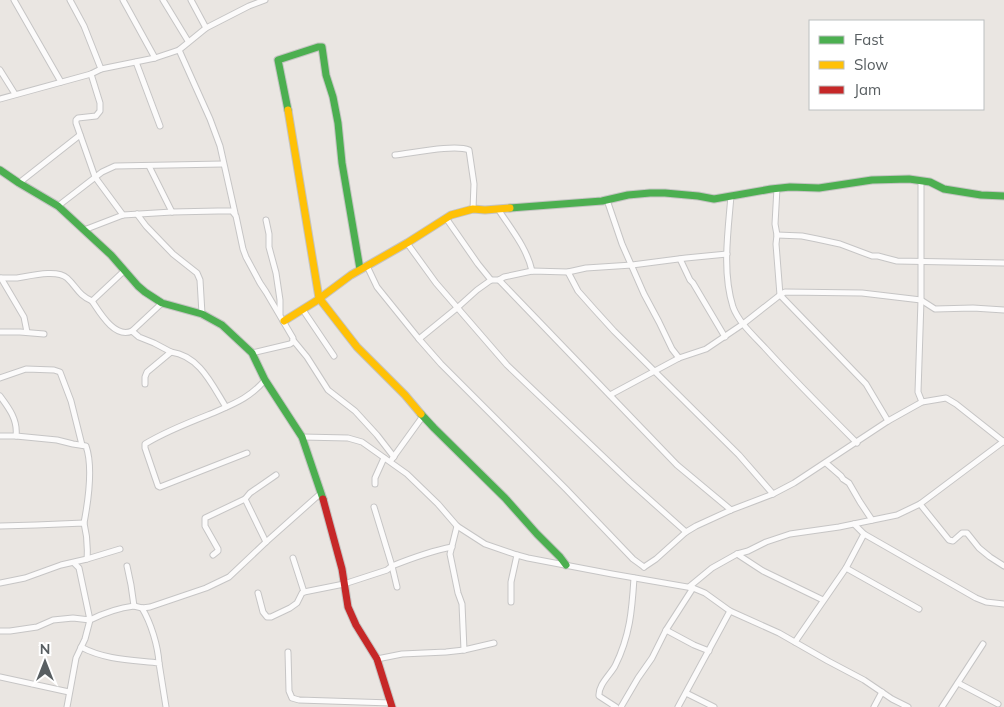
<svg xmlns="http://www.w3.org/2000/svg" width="1004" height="707" font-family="Mulish,sans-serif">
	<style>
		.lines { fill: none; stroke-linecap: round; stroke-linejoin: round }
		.street-casing { stroke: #c6c5c5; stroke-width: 7 }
		.fast-casing { stroke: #c5c4c3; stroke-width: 9 }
		.slow-casing { stroke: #c5c4c3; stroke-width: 9 }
		.jam-casing { stroke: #c5c4c3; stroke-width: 9 }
		.street { stroke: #fcfbfb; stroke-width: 5 }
		.fast { stroke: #4caf50; stroke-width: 7 }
		.slow { stroke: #ffc107; stroke-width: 7 }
		.jam { stroke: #c62828; stroke-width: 7 }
	</style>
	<rect width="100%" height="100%" fill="#eae6e2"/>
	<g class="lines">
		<g class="street-casing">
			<g id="street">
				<path d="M14 0 61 82"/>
				<path d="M123 0 155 58"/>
				<path d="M163 0 188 41"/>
				<path d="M191 0 206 28"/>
				<path d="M179 50 210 119 220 146 235 213"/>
				<path d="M136 62 160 126"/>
				<path d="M101 69 155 58 179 50 206 28 249 6 265 0"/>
				<path d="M0 70 15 94"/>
				<path d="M91 74 100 103V111L96 116 78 118 76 120V123L95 177 123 215"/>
				<path d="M0 99 91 74 101 69 84 26 70 0"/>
				<path d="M395 155C413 153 455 144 469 150L474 184 473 209"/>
				<path d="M149 166 172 212"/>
				<path d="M921 181V300L918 392 922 402"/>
				<path d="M19 183 80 135"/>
				<path d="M777 188 775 224 777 235 776 244 780 295 866 384 888 421"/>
				<path d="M731 196C728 232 722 272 733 307 739 323 754 336 766 349 795 381 826 412 857 443"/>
				<path d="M607 200 622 244 644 294 659 322 672 349 679 358"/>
				<path d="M58 206 102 172 115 166 223 164"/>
				<path d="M498 209C511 229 527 248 532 271"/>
				<path d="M137 214 146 226 173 254 197 273 200 280 202 314"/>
				<path d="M446 218 478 264 491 280"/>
				<path d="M266 220 269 234V247L276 273 280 300V314"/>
				<path d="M84 230 123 215 172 212 218 211H232L236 216 243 249 246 257 260 283 266 292 293 338V342L290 344 252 353"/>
				<path d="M777 235 802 236 817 239 840 244 872 256H878L897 261 1004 263"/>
				<path d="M407 243 436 283 507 365 630 482 686 532"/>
				<path d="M680 259 690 280 693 283 725 337"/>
				<path d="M367 266 377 287 419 339 441 364 566 489 633 559 644 567"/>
				<path d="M568 272 578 291 594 309 614 331 739 455 773 494"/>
				<path d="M0 278H1L24 317 27 332"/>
				<path d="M1 278C7 278 12 278 17 278 30 276 57 269 67 278 77 287 78 295 92 301L124 271"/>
				<path d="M499 280 677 465 731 510"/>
				<path d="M92 301C100 313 115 339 132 331L139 337 154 343 171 352 147 372 145 377V384"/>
				<path d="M303 310 334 356"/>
				<path d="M132 331 162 303"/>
				<path d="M0 332H20L44 334"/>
				<path d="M419 339 457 308 477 290 491 280H499L504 277 532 271 568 272 586 268 632 265 686 258 727 254"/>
				<path d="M293 340 307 357 328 390 355 411 377 435 394 457"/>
				<path d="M171 352C200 356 212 385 226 407"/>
				<path d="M0 378 26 369 54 370 60 372 71 401 82 445"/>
				<path d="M610 395 679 358 706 349 743 324 780 295 785 292 862 293 921 300 935 309 973 308 1004 310"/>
				<path d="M0 396C9 408 18 420 16 436"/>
				<path d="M0 436H16L57 440 73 444 86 446C93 466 88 502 84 523"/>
				<path d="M302 437 348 438 362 442 407 474 438 504 457 526 485 544 517 555 528 558 612 574 693 588 705 593 730 611 779 633 828 661 864 680 892 699 908 707"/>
				<path d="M247 453 160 487 158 486 145 448V444C166 431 190 422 213 413 233 404 250 398 265 380"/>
				<path d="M392 459 423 416"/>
				<path d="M826 463 841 476 843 479 849 483 860 502 872 520"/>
				<path d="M375 484V478L384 458"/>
				<path d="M920 504 949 540 953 541 962 533H967L979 548 990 557 1004 566"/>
				<path d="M854 524 864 534 976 598 986 602 1004 604"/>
				<path d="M0 526 36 525 84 523C87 535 88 546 87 559L61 565 25 578 0 583"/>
				<path d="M457 526 450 554 458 593 462 604 464 650"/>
				<path d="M266 542 245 499 250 493 276 475"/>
				<path d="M737 554 763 571 823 600"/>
				<path d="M213 555 218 551V549L205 526V518L245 499"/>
				<path d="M293 558 304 592"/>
				<path d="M87 559 120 549"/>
				<path d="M644 567 656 559 686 532 696 526 731 510 773 494 794 483 888 421 922 402 946 398 956 404 1004 442"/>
				<path d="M846 568 919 609"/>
				<path d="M397 587 392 566C412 558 431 551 452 547"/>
				<path d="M689 587 712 568 737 554 748 551 766 542 790 534 839 527 897 515 920 504 1004 441"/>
				<path d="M258 593 263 612 267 617H271L290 608 297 603 302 593 304 592 344 584 387 570 392 566 374 507"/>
				<path d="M511 602V582L517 555"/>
				<path d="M134 606 142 608 150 607 206 588 229 577 266 542 321 493"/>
				<path d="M142 608C151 623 158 646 159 663"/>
				<path d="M666 630 694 645 709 651"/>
				<path d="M0 631H10L37 627 53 620 73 618 90 620 79 568 74 563"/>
				<path d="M795 642 846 568 864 534"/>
				<path d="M81 647C105 660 133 660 159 663L166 707"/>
				<path d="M288 652 289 691 292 698 299 700 391 703"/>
				<path d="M377 659 402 654 446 652 464 650 494 643"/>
				<path d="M0 677 69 692"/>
				<path d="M958 683 998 704"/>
				<path d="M686 693 714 707"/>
				<path d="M67 707 76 658 85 639 90 620C104 613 118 608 134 606L131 585 127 566"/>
				<path d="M616 707 599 696C598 685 610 675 615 666 630 636 632 610 634 578"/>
				<path d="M621 707 638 678 652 658 666 630 693 588"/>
				<path d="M678 707 730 611"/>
				<path d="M874 707 882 692"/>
				<path d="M942 707 983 644"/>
			</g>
		</g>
		<g class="fast-casing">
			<g id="fast">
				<path d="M288 110 278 60 318 47H322L326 75 333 97 338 123 342 163 360 269"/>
				<path d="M0 170 19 183 58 206 111 255 138 286 145 292 162 303 202 314 222 325 252 353 265 380 302 437 323 499"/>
				<path d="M510 208 602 201 628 195 650 193H665L698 196 714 199 771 189 790 187 819 188 872 180 909 179 930 182 944 189 981 195 1004 196"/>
				<path d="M421 414 434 428 505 498 537 534 560 557 566 565"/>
			</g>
		</g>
		<g class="slow-casing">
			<g id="slow">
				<path d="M288 110 319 298 357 347 405 395 421 414"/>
				<path d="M284 321 316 301 351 275 407 243 451 215 473 209 485 210 510 208"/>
			</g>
		</g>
		<g class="jam-casing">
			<path id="jam" d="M323 499 342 569 348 607 356 625 377 659 392 707"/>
		</g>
		<use href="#street" class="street"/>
		<use href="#fast" class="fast"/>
		<use href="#slow" class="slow"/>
		<use href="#jam" class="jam"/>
	</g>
	<rect x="809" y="20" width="175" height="90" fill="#ffffff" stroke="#bcbfc0"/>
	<rect x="819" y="36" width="25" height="8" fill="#4caf50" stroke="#bcbfc0"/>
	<text x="854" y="45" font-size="15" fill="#585e61">Fast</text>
	<rect x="819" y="61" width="25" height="8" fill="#ffc107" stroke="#bcbfc0"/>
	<text x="854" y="70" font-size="15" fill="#585e61">Slow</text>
	<rect x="819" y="86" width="25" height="8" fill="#c62828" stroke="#bcbfc0"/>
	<text x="854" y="95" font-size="15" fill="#585e61">Jam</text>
	<g transform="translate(45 662)" stroke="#ffffff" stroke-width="4" paint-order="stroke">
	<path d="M0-4L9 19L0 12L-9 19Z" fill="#585e61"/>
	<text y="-8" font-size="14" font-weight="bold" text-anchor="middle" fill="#585e61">N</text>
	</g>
</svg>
